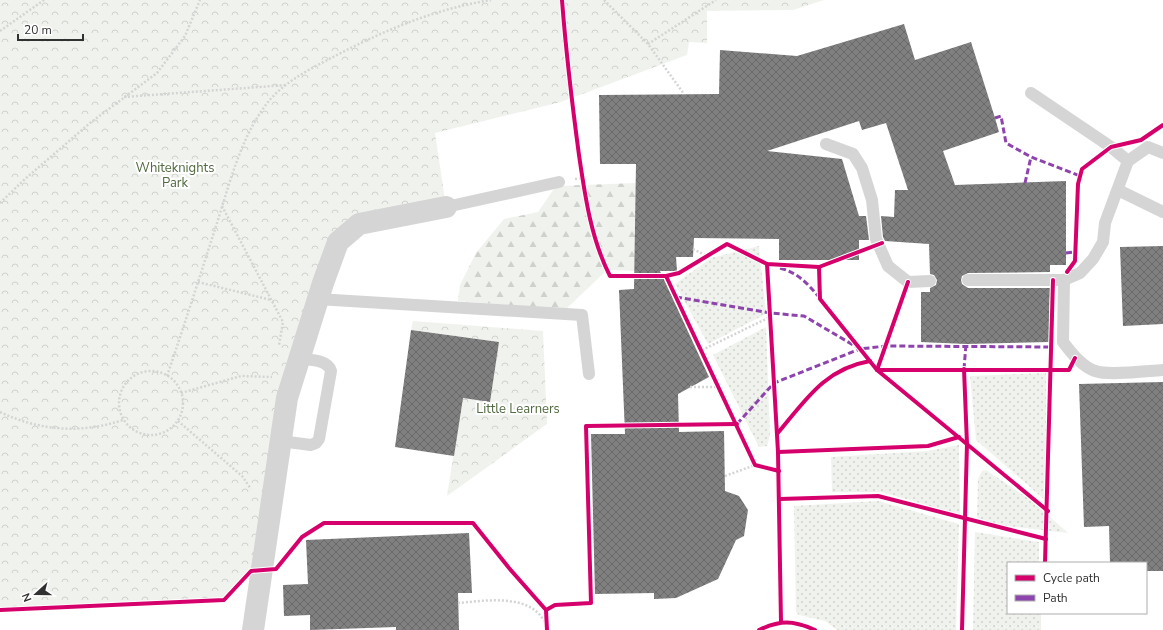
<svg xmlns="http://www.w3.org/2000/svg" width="1163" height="630" font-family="'Nunito Sans',sans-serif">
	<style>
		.grass { fill: url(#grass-dots) }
		.forest { fill: url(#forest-firs) }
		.park { fill: url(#park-crowns) }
		.building { fill: url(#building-cross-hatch) }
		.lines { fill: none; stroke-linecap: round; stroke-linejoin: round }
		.path { stroke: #d4d4d4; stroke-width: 2.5; stroke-dasharray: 2 2; stroke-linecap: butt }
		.lane { stroke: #d5d5d5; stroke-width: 12 }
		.street { stroke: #d5d5d5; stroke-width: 22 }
		.quiet { stroke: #8e44ad; stroke-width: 3; stroke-dasharray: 6 3; stroke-linecap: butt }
		.cycleway-casing { stroke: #fff; stroke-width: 6 }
		.cycleway { stroke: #d6006c; stroke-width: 4 }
		.labels { text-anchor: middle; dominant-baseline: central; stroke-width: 4; stroke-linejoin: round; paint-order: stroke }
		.park-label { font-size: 13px; fill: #526b41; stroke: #fff }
	</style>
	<defs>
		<pattern id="grass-dots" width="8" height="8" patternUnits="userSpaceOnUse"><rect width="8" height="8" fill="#f0f3ed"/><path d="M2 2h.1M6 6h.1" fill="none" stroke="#ced1cc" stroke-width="1.8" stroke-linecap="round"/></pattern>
		<pattern id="forest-firs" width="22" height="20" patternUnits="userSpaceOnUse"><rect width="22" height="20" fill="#f0f3ed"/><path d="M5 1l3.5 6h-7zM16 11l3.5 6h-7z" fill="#ced1cc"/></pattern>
		<pattern id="park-crowns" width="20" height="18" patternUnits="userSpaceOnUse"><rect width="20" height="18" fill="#f0f3ed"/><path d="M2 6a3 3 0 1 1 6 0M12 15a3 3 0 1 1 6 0" fill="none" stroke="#ced1cc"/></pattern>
		<pattern id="building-cross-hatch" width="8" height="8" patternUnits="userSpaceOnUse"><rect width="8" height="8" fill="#808080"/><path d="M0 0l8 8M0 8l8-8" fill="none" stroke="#696969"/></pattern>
	</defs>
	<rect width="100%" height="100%" fill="#fff"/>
	<g class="grass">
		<path d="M759 246 766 314 708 344 675 284 711 258Z"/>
		<path d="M766 327 770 436 767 446 759 447 713 355Z"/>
		<path d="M1046 373V501L976 440 970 376Z"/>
		<path d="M959 445 960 515 882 492H832L831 457 928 451Z"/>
		<path d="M986 470 1032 501 1068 533 999 525 977 518 978 479 982 471Z"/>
		<path d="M878 501 959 524 956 630H837L825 621 799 615 796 612 794 506Z"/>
		<path d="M975 532 1039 542V563H1008V613H1041V630H973Z"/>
	</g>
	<path class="forest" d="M636 183 635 271 607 270 565 310 458 301 460 285 476 253 504 219 538 212 556 186Z"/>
	<g class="park">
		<path d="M0 0H824L793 10 707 11V43L689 42 687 55 561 102 435 133 446 207 338 242 251 571 224 600 0 611Z"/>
		<path d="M413 321 543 331 547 424 447 496 460 414 439 395 490 402 499 342 411 330Z"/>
	</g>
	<g class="building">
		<path d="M904 24 915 60 971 42 995 118 999 132 943 151 955 185 1066 181V265H1050V272L968 273 962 276 961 280 962 284 968 288H1050L1049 342 966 344 921 342V292H930V288L936 285 937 280 934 275 930 274 929 244 885 241 883 237 881 216 894 217 895 190H908L886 123 862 130 859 121 767 151 842 159 859 216H866L869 240H859V260H779V239L694 238 693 257H676L677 271H660L709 377 678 394 679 432 724 431 725 491 739 496 748 510 744 536 736 540 718 579 676 598 654 599V593L595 594 591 434H625L619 290 634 289 636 164H600L599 95 719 94 720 50 797 56Z"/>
		<path d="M1163 246V324L1123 326 1120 247Z"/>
		<path d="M411 330 499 342 490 402 463 398 454 456 395 447Z"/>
		<path d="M1163 382V571H1146V563H1110L1109 526 1084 527 1079 384Z"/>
		<path d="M469 533 472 593H458L459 630H396V627L310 630V615L284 616 283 585 308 584 306 540Z"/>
	</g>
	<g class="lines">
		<g class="path">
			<path d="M604 0 648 44 684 94"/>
			<path d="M0 31 44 0"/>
			<path d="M648 44 716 0"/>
			<path d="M124 97 286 85"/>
			<path d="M575 179 582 178"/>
			<path d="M0 203 25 179 90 123 157 73 185 36 200 0"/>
			<path d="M222 206 283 322 279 345"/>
			<path d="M693 249 707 256"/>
			<path d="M198 282 271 300"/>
			<path d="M702 350 770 317"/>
			<circle cx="151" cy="403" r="32"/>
			<path d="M167 376C184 326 200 276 216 226 230 183 240 138 268 102 285 81 312 68 335 56 385 30 435 9 491 0"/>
			<path d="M690 387H719"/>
			<path d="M181 393 241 376 272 377"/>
			<path d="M0 412C40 431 81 434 123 420"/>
			<path d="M178 421 242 476 251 489"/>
			<path d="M725 476 755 465"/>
			<path d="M458 603C482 601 518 595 537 612 541 615 543 620 547 624"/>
		</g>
		<g class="lane">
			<path d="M1031 93 1111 147 1128 161 1148 147 1163 153"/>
			<path d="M826 144 853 154 862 168 872 200 876 239 888 266 908 282 930 281"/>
			<path d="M1118 190 1163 212"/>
			<path d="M446 207 559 182"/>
			<path d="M968 280H1064L1080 273 1093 259 1103 242 1105 223 1128 161"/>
			<path d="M1064 280 1063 342C1071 352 1081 366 1095 371 1109 376 1146 371 1163 370"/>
			<path d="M317 299 582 315 589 374"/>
			<path d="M280 441 311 445 316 443 319 439 331 371C327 359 309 360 298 359"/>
		</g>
		<path class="street" d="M253 630 287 398 323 283 338 242 359 224 446 207"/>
		<g class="quiet">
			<path d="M995 118 1001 116 1006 143 1031 157 1080 176"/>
			<path d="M1025 183 1031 157"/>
			<path d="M1066 253 1075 252"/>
			<path d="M780 268C798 273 807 283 819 297"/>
			<path d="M676 297 770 313 804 316 860 349 886 346 1053 347"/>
			<path d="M964 369 966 344"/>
			<path d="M737 424 774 383 860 349"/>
		</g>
		<g class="cycleway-casing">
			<g id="cycleway">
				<path d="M562 0C566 52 572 103 579 155 585 196 591 239 610 276H666L679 273 727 244 767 264 819 267 882 243"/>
				<path d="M767 264 778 452 781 622"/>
				<path d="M819 267 820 299 877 370 1048 511"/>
				<path d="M1067 272 1075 261 1078 184 1082 169 1111 147 1141 140 1163 125"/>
				<path d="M666 276 755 465 779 471"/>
				<path d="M908 282 877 370H1069L1075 358"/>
				<path d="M777 434C805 401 824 369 870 361"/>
				<path d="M778 452 928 446 959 437"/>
				<path d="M780 499 878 496 1046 539"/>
				<path d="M1045 563 1053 280"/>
				<path d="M0 610 224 600 251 571 276 569 302 537 324 523H473L509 568 546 610 547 630"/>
				<path d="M546 610 555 605 591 603 586 426 737 424"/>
				<path d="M759 630C780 620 793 620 815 630"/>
				<path d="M962 630 967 444 964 369"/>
			</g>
		</g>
		<use href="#cycleway" class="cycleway"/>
	</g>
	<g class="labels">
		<g class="park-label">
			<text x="175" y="168">Whiteknights<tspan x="175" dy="15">Park</tspan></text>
			<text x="518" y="409">Little Learners</text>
		</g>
	</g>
	<rect x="1007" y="562" width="140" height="52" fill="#ffffff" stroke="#adadad"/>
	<rect x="1015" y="575" width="20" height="6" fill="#d6006c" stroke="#adadad"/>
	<text x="1043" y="582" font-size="12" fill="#313131">Cycle path</text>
	<rect x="1015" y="595" width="20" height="6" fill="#8e44ad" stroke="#adadad"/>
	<text x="1043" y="602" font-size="12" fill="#313131">Path</text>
	<g transform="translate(36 594) rotate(249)" stroke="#ffffff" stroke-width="3" paint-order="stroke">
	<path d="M0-3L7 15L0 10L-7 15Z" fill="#313131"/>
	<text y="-6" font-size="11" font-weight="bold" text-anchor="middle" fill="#313131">N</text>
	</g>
	<path d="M18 34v6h65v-6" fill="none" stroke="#313131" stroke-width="2"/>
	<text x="24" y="34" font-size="12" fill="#313131" stroke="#ffffff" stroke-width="3" paint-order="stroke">20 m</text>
</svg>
